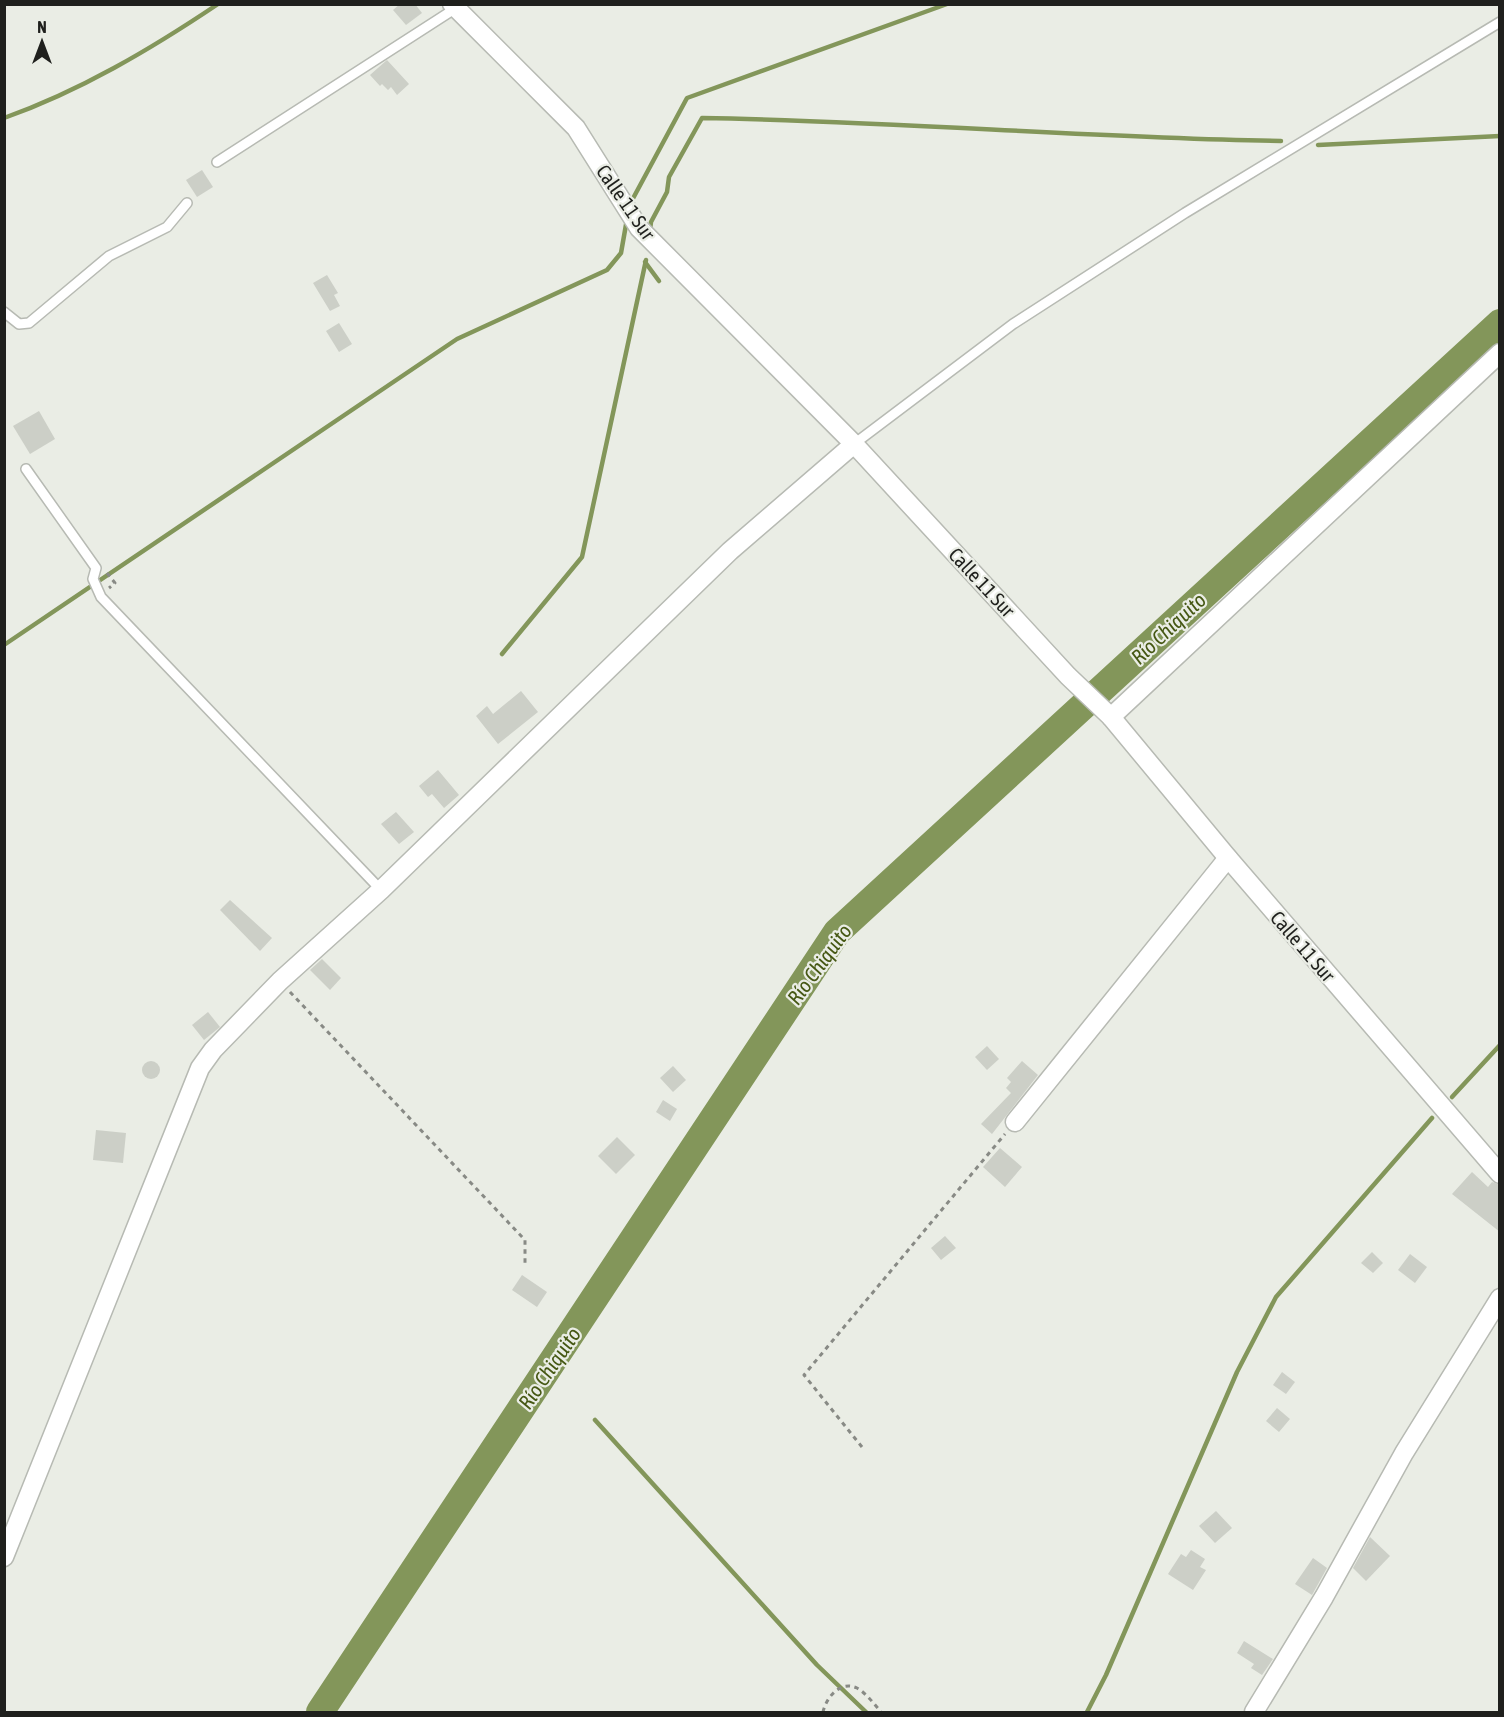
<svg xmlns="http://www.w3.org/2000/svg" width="1504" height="1717" font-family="'Asap Condensed',sans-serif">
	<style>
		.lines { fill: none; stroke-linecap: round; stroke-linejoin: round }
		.stream { stroke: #83965a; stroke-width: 4.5 }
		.river { stroke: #83965a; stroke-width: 28 }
		.building { fill: #cccfc7 }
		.lane-casing { stroke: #b7bab3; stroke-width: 12 }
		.street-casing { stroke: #b7bab3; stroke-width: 21 }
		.path { stroke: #888a85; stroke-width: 3; stroke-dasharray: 4.5 4.5; stroke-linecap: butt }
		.lane { stroke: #fff; stroke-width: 9 }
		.street { stroke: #fff; stroke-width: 18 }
		.labels { text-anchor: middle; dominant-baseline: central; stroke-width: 4.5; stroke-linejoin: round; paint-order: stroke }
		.street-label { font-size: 20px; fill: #1f201d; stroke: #eaede5 }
		.water-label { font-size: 21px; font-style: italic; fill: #465814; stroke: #eaede5 }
	</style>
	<rect width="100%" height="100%" fill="#eaede5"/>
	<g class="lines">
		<g class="stream">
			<path d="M4 118C80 91 151 49 218 4"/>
			<path d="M1318 145 1500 136"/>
			<path d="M630 204 687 98 947 4"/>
			<path d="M650 230 651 222 667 192 669 177 702 118C895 121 1088 138 1281 141"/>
			<path d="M645 262 659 281"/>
			<path d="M4 645 457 339 607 270 621 253 627 219"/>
			<path d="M502 654 582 557 646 260"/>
			<path d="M1452 1097 1500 1045"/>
			<path d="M595 1420 817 1665 866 1712"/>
			<path d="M1087 1712 1106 1675 1237 1372 1276 1297 1432 1118"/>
		</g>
		<path class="river" d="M320 1712 837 932 1500 323"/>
	</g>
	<g class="building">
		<path d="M400 4H415L422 13 406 25 393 10Z"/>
		<path d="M387 60 409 84 397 95 391 87 388 90 382 84 380 86 370 75Z"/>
		<path d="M202 170 213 187 197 197 186 180Z"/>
		<path d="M327 275 338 293 334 295 340 306 330 311 313 283Z"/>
		<path d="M339 323 352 344 339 352 326 331Z"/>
		<path d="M39 411 55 439 30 454 13 426Z"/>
		<path d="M521 691 538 712 498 744 476 716 487 706 493 714Z"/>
		<path d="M438 770 459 795 444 808 432 794 428 797 419 786Z"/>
		<path d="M396 812 414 832 399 844 381 824Z"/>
		<path d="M230 900 272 938 260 951 220 910Z"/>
		<path d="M322 959 341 978 330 990 310 970Z"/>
		<path d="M208 1012 220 1027 204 1040 192 1025Z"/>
		<path d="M987 1046 999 1059 987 1070 975 1057Z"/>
		<path d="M1022 1061 1038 1075 992 1134 981 1124 1011 1093 1006 1088 1011 1082 1007 1078Z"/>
		<circle cx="151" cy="1070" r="9"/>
		<path d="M673 1066 686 1080 673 1092 660 1078Z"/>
		<path d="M663 1100 677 1109 670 1121 656 1112Z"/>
		<path d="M96 1130 126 1133 123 1163 93 1160Z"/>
		<path d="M617 1137 635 1155 616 1174 598 1156Z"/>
		<path d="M1000 1148 1022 1167 1005 1187 983 1167Z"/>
		<path d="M1472 1172 1488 1187 1492 1182 1500 1185V1232L1452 1194Z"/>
		<path d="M945 1236 956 1248 941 1260 931 1248Z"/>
		<path d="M1372 1252 1383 1263 1373 1273 1361 1263Z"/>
		<path d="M1410 1254 1427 1267 1415 1283 1398 1270Z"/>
		<path d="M522 1275 547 1292 537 1307 512 1290Z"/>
		<path d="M1282 1372 1295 1382 1286 1394 1273 1385Z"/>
		<path d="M1277 1408 1290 1419 1279 1432 1266 1421Z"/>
		<path d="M1216 1511 1232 1528 1215 1543 1199 1526Z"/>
		<path d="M1370 1537 1390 1556 1366 1581 1353 1568Z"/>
		<path d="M1191 1550 1205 1559 1200 1567 1206 1570 1193 1590 1168 1574 1181 1554 1186 1557Z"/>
		<path d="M1313 1558 1327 1568 1312 1595 1295 1584Z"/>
		<path d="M1244 1641 1273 1659 1262 1675 1251 1668 1254 1664 1237 1653Z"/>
	</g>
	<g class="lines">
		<g class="lane-casing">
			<g id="lane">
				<path d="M217 162 456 8"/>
				<path d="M4 312 19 324 29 323 109 256 167 227 187 203"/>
				<path d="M854 444 1013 324 1185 213 1500 22"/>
				<path d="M26 469 96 568 93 579 101 597 381 890"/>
			</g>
		</g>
		<g class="street-casing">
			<g id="street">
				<path d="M452 4 576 128 639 228 854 444 1068 676 1111 717 1228 858 1500 1174"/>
				<path d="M1111 717 1500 353"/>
				<path d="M1015 1122 1228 858"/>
				<path d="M4 1557 200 1068 213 1050 280 981 381 890 730 551 854 444"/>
				<path d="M1254 1712 1324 1597 1404 1453 1500 1298"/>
			</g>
		</g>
		<g class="path">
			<path d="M107 573 115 583 109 588"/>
			<path d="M290 992 525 1240V1266"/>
			<path d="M862 1447 804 1375 1005 1134"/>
			<path d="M823 1712C826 1698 840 1680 857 1688 866 1693 875 1705 881 1712"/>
		</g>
		<use href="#lane" class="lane"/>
		<use href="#street" class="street"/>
	</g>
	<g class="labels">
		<g class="street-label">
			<text transform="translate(626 202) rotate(55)">Calle 11 Sur</text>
			<text transform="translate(982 582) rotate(47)">Calle 11 Sur</text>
			<text transform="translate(1303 946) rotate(49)">Calle 11 Sur</text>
		</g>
		<g class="water-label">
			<text transform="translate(1168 628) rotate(-43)">Río Chiquito</text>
			<text transform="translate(819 964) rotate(-54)">Río Chiquito</text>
			<text transform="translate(549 1368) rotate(-56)">Río Chiquito</text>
		</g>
	</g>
	<rect width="1504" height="1717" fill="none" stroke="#1f201d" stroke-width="12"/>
	<g transform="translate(42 42)" stroke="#eaede5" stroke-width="4.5" paint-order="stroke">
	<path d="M0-4.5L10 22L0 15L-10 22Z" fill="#1f201d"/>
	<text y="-9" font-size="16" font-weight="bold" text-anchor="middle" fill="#1f201d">N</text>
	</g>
</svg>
